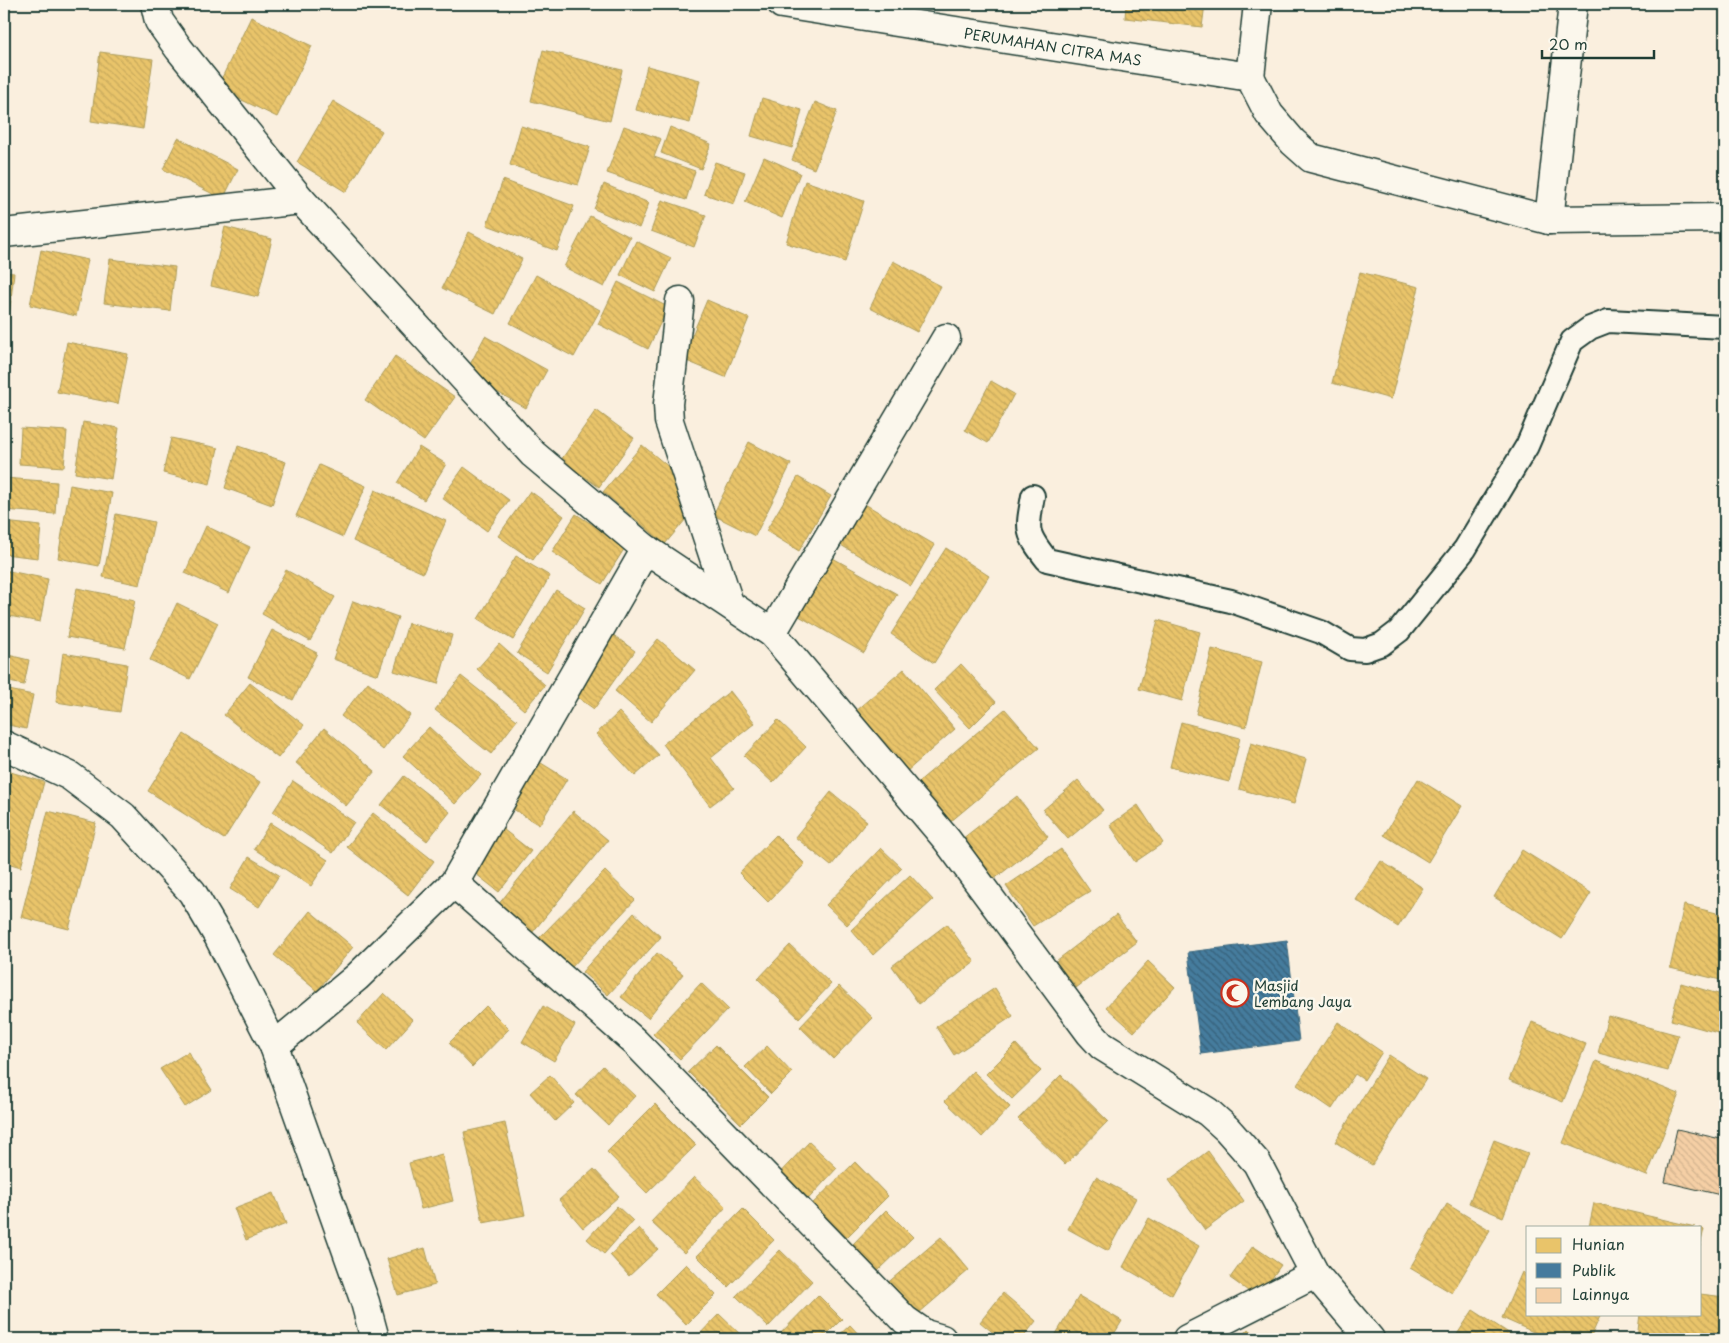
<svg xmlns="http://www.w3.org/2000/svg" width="1729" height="1343" font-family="'Playpen Sans',sans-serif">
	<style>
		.homes { fill: url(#homes-back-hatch); stroke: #ac9c5a }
		.public { fill: url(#public-back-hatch); stroke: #3a687e }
		.building { fill: url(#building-back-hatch); stroke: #1f3d34 }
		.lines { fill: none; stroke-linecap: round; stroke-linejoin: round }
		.service-casing { stroke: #1f3d34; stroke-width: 26 }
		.minor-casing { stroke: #1f3d34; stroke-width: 31 }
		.service { stroke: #fbf7ec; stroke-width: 22 }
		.minor { stroke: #fbf7ec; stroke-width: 28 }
		.labels { text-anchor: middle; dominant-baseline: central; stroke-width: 5; stroke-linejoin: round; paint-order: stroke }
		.street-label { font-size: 14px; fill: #1f3d34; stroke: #fbf7ec }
		.poi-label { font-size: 14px; fill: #1f3d34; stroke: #fbf7ec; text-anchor: start }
	</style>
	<defs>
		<pattern id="homes-back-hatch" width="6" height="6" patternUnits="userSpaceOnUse" patternTransform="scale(1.25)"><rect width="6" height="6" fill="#e9c46a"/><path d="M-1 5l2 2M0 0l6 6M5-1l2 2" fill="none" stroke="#c7a95c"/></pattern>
		<pattern id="public-back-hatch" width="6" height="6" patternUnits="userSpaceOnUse" patternTransform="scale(1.25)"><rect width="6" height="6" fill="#457b9d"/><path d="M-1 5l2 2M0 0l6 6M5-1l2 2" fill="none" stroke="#36617a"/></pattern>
		<pattern id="building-back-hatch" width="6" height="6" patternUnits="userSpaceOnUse" patternTransform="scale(1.25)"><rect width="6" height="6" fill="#f5cfa5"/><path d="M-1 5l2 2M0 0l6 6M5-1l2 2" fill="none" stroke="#d2b38f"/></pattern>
	</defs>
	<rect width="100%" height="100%" fill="#faefde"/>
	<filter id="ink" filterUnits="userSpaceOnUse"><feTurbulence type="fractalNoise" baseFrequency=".02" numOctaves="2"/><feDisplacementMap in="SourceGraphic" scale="10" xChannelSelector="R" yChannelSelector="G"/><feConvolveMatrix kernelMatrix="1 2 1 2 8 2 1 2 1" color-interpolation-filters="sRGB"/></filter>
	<g filter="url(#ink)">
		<g class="homes">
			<path d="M1034 4H1093L1092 11Z"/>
			<path d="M1126 4H1205L1202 27 1125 18Z"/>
			<path d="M251 17 312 46 277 117 217 88Z"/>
			<path d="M543 50 622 70 610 121 531 101Z"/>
			<path d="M100 52 153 59 143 129 91 121Z"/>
			<path d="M647 66 700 80 690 123 636 110Z"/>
			<path d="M762 98 802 110 792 148 751 136Z"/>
			<path d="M333 101 382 131 346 192 297 162Z"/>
			<path d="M815 102 837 111 814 169 792 160Z"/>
			<path d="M521 126 590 147 578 185 510 165Z"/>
			<path d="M624 126 661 139 654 157 695 171 686 200 607 173Z"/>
			<path d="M670 127 711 144 701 169 661 153Z"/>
			<path d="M178 138 238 169 223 199 163 169Z"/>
			<path d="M764 157 800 173 782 218 745 202Z"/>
			<path d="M715 162 745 172 734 204 704 194Z"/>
			<path d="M503 180 574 206 557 251 487 225Z"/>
			<path d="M805 181 864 201 845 262 786 243Z"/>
			<path d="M604 184 649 203 639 228 594 209Z"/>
			<path d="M662 200 706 215 694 247 651 231Z"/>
			<path d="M590 216 630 237 604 287 564 267Z"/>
			<path d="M225 227 272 239 258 297 211 286Z"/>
			<path d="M469 232 522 259 495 314 442 288Z"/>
			<path d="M636 241 671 258 655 292 620 275Z"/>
			<path d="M41 250 88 260 76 316 30 305Z"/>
			<path d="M110 259 175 267 170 311 104 303Z"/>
			<path d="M893 261 941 286 917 332 870 308Z"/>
			<path d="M4 272 14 273 8 325H4Z"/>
			<path d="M1360 272 1419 287 1391 399 1332 383Z"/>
			<path d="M536 275 600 310 574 357 510 323Z"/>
			<path d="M618 282 668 307 648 349 598 324Z"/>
			<path d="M707 300 749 318 725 377 682 359Z"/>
			<path d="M485 336 547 370 526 408 465 374Z"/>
			<path d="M67 342 128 354 118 404 57 392Z"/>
			<path d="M395 356 455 397 424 441 365 400Z"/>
			<path d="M991 381 1014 394 988 443 965 430Z"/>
			<path d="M596 410 634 438 599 487 561 460Z"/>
			<path d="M83 422 119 428 111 479 75 473Z"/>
			<path d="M21 428 67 431 64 467 19 464Z"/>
			<path d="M171 438 218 448 210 484 163 473Z"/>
			<path d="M749 442 791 464 755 536 713 515Z"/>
			<path d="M642 445 681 477 686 519 665 544 603 492Z"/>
			<path d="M238 446 286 462 272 505 225 488Z"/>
			<path d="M419 447 446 464 424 500 397 483Z"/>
			<path d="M319 465 366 486 343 537 296 516Z"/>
			<path d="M464 467 509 500 487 531 442 498Z"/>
			<path d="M798 477 831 496 799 551 766 531Z"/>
			<path d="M4 478 57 482 55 514 4 510Z"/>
			<path d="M70 485 112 493 99 566 58 558Z"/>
			<path d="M375 490 446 521 423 573 353 541Z"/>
			<path d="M530 491 564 516 533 560 498 536Z"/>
			<path d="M863 503 935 545 911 586 839 544Z"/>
			<path d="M116 514 154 522 140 585 103 577Z"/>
			<path d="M576 514 626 546 602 584 552 552Z"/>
			<path d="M4 522 41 526 38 558 4 554Z"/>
			<path d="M206 526 250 547 229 593 185 573Z"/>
			<path d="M946 548 989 576 934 663 891 634Z"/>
			<path d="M516 556 550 576 513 640 478 619Z"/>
			<path d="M831 557 897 594 864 653 799 616Z"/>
			<path d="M4 570 48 579 40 622 4 615Z"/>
			<path d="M286 570 335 597 310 641 262 614Z"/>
			<path d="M77 588 135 600 125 648 67 637Z"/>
			<path d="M556 590 585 608 547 672 517 653Z"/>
			<path d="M353 601 398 617 378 675 333 659Z"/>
			<path d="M177 603 218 623 190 679 150 660Z"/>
			<path d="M1158 620 1200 632 1182 701 1139 689Z"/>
			<path d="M408 623 452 635 438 684 394 671Z"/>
			<path d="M272 630 317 653 293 700 248 677Z"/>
			<path d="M608 631 635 651 594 709 566 689Z"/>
			<path d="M658 639 695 670 651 722 615 691Z"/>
			<path d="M499 644 545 685 524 710 477 669Z"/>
			<path d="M1212 649 1262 662 1246 727 1196 714Z"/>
			<path d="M63 653 127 664 120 712 56 702Z"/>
			<path d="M4 654 29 660 24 685 4 681Z"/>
			<path d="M961 664 996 702 970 728 934 690Z"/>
			<path d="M904 669 955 729 906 772 854 712Z"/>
			<path d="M461 676 517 720 491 754 435 710Z"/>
			<path d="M368 682 410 715 383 750 341 716Z"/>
			<path d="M250 683 304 725 278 758 224 715Z"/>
			<path d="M4 689 33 695 26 729 4 724Z"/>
			<path d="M730 691 755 723 711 758 734 788 710 806 663 744Z"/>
			<path d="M1005 709 1039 748 950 822 917 783Z"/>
			<path d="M619 712 659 755 635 776 596 734Z"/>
			<path d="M778 720 806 747 773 783 744 756Z"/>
			<path d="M1181 722 1240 738 1229 782 1170 767Z"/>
			<path d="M429 727 481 775 455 804 403 756Z"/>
			<path d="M324 728 375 771 346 806 296 763Z"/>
			<path d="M184 734 260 782 224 839 148 791Z"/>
			<path d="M1251 743 1306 759 1294 804 1239 789Z"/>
			<path d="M533 758 567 779 539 825 505 804Z"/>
			<path d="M4 770 44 782 21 867 4 862Z"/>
			<path d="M404 776 450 812 427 841 381 805Z"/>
			<path d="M1418 779 1462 806 1428 862 1384 835Z"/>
			<path d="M1078 780 1103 810 1068 839 1043 810Z"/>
			<path d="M293 781 354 822 333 853 273 812Z"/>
			<path d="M831 792 867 821 831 866 795 837Z"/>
			<path d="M1017 796 1048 837 993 880 962 839Z"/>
			<path d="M1138 805 1163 843 1135 862 1110 825Z"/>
			<path d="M48 811 96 823 69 929 21 917Z"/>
			<path d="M573 811 608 840 532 933 498 905Z"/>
			<path d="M373 813 434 861 408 895 347 847Z"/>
			<path d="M270 823 328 860 311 886 254 849Z"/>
			<path d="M499 826 531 851 499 892 467 867Z"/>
			<path d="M776 835 805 864 768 902 739 873Z"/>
			<path d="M881 848 902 868 847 925 826 905Z"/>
			<path d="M1061 849 1090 891 1033 926 1006 886Z"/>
			<path d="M1522 850 1591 893 1562 939 1494 897Z"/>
			<path d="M249 857 279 875 259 907 230 889Z"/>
			<path d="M1381 861 1423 888 1398 927 1356 900Z"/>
			<path d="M605 871 635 900 569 970 538 939Z"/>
			<path d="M910 875 933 900 873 955 851 930Z"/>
			<path d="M1684 905 1725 915V981L1670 968Z"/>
			<path d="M310 911 353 947 317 991 274 955Z"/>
			<path d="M634 913 661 937 608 995 582 972Z"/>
			<path d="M1116 915 1137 942 1076 988 1056 961Z"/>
			<path d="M947 924 975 962 919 1004 892 966Z"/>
			<path d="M790 945 831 984 799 1018 758 979Z"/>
			<path d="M657 953 683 974 648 1018 621 997Z"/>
			<path d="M1148 961 1175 987 1134 1032 1106 1007Z"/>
			<path d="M701 983 728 1009 680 1059 653 1034Z"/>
			<path d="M1681 983 1725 996V1035L1671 1020Z"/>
			<path d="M839 986 873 1018 833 1059 800 1027Z"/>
			<path d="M995 988 1013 1016 954 1055 936 1027Z"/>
			<path d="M384 993 413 1020 386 1050 357 1023Z"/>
			<path d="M486 1006 509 1029 472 1067 449 1043Z"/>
			<path d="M543 1006 575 1025 554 1061 522 1042Z"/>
			<path d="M1608 1016 1678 1035 1668 1071 1598 1053Z"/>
			<path d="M1338 1022 1382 1052 1364 1080 1355 1074 1332 1109 1297 1085Z"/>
			<path d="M1532 1022 1586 1044 1563 1102 1509 1080Z"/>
			<path d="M1016 1044 1041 1071 1012 1099 986 1074Z"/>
			<path d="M716 1045 768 1097 741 1124 688 1072Z"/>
			<path d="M767 1046 792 1073 771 1094 745 1067Z"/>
			<path d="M188 1052 212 1090 185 1107 160 1069Z"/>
			<path d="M1389 1055 1426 1079 1372 1165 1335 1142Z"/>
			<path d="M1596 1061 1679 1094 1647 1176 1563 1143Z"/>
			<path d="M603 1066 635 1096 608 1125 576 1095Z"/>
			<path d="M973 1071 1010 1107 982 1137 945 1101Z"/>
			<path d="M550 1075 574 1103 555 1121 530 1093Z"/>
			<path d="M1061 1075 1108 1121 1065 1165 1018 1119Z"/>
			<path d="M655 1104 696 1145 647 1193 607 1152Z"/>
			<path d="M505 1123 525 1215 483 1223 464 1132Z"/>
			<path d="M1494 1140 1528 1153 1503 1217 1469 1203Z"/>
			<path d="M809 1142 837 1168 800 1208 772 1181Z"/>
			<path d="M1208 1151 1244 1201 1205 1230 1169 1180Z"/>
			<path d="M442 1154 453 1201 421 1209 409 1163Z"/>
			<path d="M855 1162 888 1196 840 1244 807 1209Z"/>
			<path d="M594 1169 619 1196 583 1228 559 1200Z"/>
			<path d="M694 1177 726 1207 684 1253 651 1222Z"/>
			<path d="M1096 1177 1136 1198 1108 1251 1068 1229Z"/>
			<path d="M274 1193 286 1224 246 1240 234 1208Z"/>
			<path d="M1594 1203 1695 1227H1589Z"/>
			<path d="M1447 1204 1490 1230 1452 1293 1410 1268Z"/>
			<path d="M617 1206 633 1221 604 1254 587 1239Z"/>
			<path d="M743 1209 774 1240 728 1287 697 1256Z"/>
			<path d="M886 1210 913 1237 877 1272 851 1246Z"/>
			<path d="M1149 1218 1199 1246 1172 1295 1123 1267Z"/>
			<path d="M639 1228 658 1249 629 1276 610 1255Z"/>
			<path d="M1700 1228 1704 1229 1700 1246Z"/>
			<path d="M941 1237 969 1270 912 1319 884 1286Z"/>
			<path d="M1253 1246 1281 1265 1258 1298 1230 1278Z"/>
			<path d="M425 1248 435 1285 398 1295 387 1259Z"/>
			<path d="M780 1250 812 1281 768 1327 736 1296Z"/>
			<path d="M686 1264 716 1295 686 1325 656 1294Z"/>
			<path d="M1522 1272 1528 1275V1314H1601L1590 1339H1549L1502 1318Z"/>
			<path d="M1003 1293 1036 1321 1022 1339H1001L980 1322Z"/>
			<path d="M1700 1294 1725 1297V1339H1637L1640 1314H1700Z"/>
			<path d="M818 1295 842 1319 822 1339H775Z"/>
			<path d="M1079 1296 1122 1321 1111 1339H1053Z"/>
			<path d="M1473 1310 1518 1339H1454Z"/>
			<path d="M719 1314 745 1339H697L696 1338Z"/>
			<path d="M850 1325 863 1339H835Z"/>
			<path d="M1249 1329 1260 1339H1240Z"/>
		</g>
		<path class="public" d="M1287 940 1299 1041 1201 1054 1188 952Z"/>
		<path class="building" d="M1677 1129 1725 1140V1196L1665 1182Z"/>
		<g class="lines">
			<g class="service-casing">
				<path id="service" d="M1033 496C1027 530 1025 532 1047 560L1231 601 1321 632 1350 649 1365 650 1382 644 1399 631 1465 549 1527 446 1572 341 1590 328 1608 321 1725 327"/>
			</g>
			<g class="minor-casing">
				<g id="minor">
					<path d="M155 4 159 21 179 49 301 200 533 454 646 549 772 633 947 840 1090 1033 1102 1046 1208 1112 1227 1129 1257 1163 1315 1274 1370 1339"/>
					<path id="s1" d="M782 4 1250 77"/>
					<path d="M1250 77 1269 114 1293 142 1311 158 1549 220 1725 218"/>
					<path d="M1250 77 1258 4"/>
					<path d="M1549 220 1573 4"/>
					<path d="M4 233 301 200"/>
					<path d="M680 301 668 404 669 421 729 603"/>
					<path d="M772 633 946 338"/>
					<path d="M4 745 70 776 123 816 192 892 218 936 274 1046 365 1302 375 1339"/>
					<path d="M454 883 635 1042 905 1320 925 1334 942 1339"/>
					<path d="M274 1046 357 977 454 883 646 549"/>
					<path d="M1187 1339 1315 1274"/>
				</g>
			</g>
			<use href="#service" class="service"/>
			<use href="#minor" class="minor"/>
		</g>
	</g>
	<defs>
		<g id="mosque-ring" transform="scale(1.4375)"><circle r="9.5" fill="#fbf7ec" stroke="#c8321e" stroke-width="1.5"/><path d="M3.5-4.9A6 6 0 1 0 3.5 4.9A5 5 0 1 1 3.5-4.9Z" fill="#c8321e"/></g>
	</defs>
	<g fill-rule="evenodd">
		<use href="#mosque-ring" x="1235" y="993"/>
	</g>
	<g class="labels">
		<g class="street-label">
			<text stroke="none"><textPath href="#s1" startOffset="274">PERUMAHAN CITRA MAS</textPath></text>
		</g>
		<g class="poi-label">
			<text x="1254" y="985">Masjid<tspan x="1254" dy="16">Lembang Jaya</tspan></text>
		</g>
	</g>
	<rect width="1729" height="1343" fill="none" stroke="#fbf7ec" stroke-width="20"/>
	<rect x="10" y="10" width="1709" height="1323" fill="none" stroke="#1f3d34" stroke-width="2" filter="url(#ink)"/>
	<rect x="1526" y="1226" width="175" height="90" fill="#fbf7ec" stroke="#a3ada2"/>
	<rect x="1536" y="1238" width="25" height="15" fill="#e9c46a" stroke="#a3ada2"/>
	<text x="1572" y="1250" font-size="15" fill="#1f3d34">Hunian</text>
	<rect x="1536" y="1263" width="25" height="15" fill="#457b9d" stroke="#a3ada2"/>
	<text x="1572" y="1276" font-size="15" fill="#1f3d34">Publik</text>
	<rect x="1536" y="1288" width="25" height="15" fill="#f5cfa5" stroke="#a3ada2"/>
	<text x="1572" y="1300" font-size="15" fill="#1f3d34">Lainnya</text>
	<path d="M1542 50v8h112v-8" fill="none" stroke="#1f3d34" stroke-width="2.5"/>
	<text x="1549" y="50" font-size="15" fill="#1f3d34" stroke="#fbf7ec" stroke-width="4" paint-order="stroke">20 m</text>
</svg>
